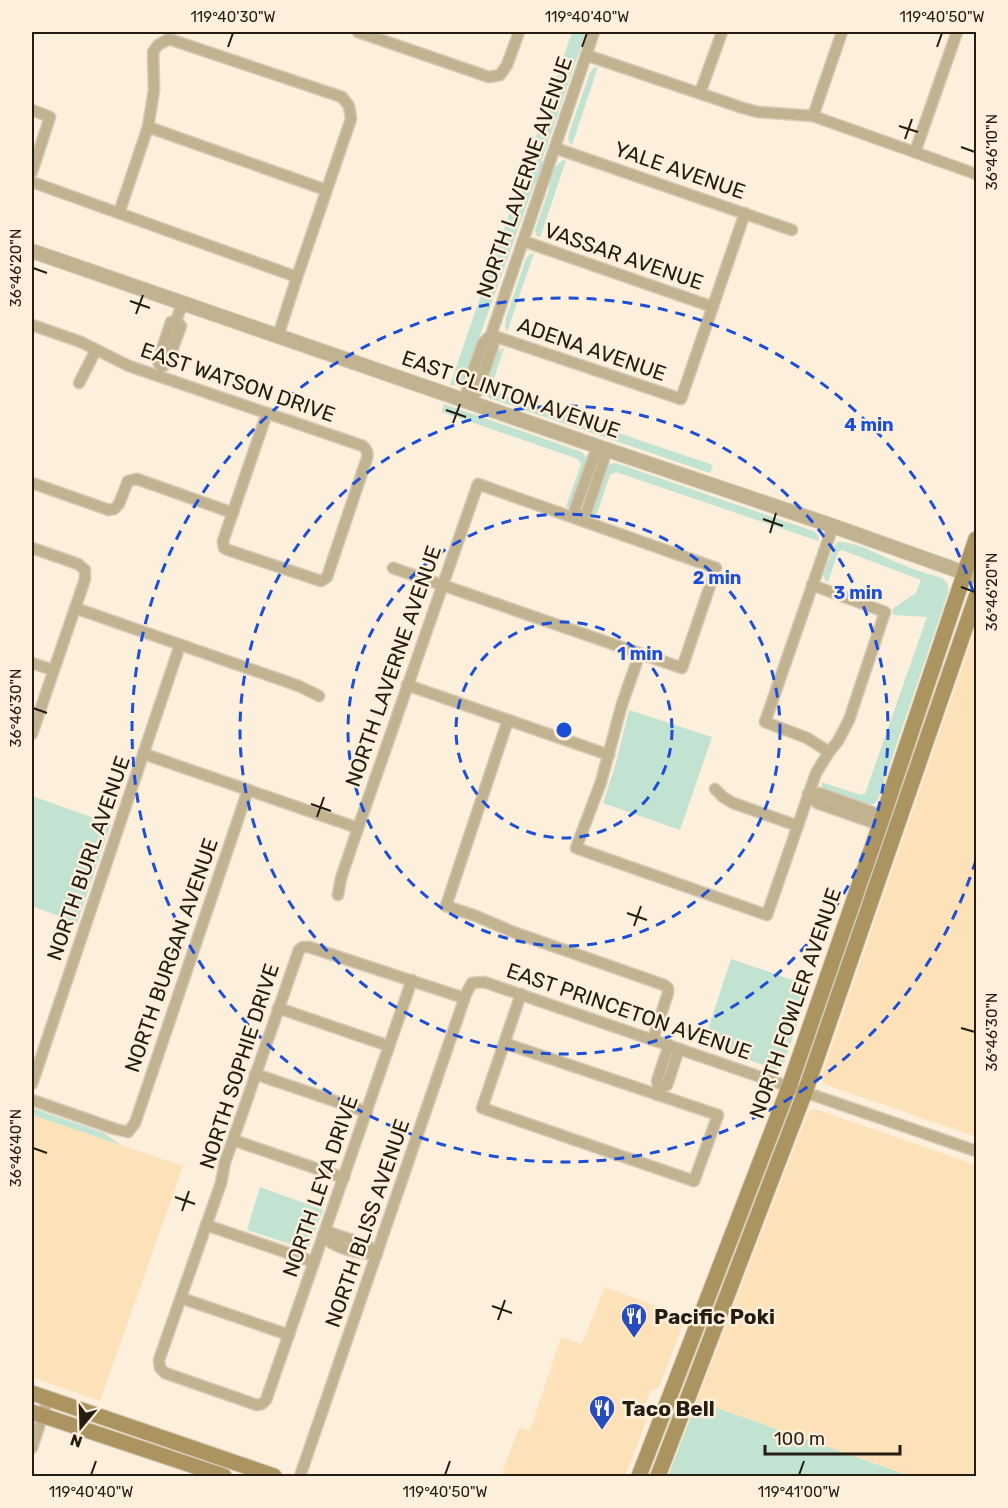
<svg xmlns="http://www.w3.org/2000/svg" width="1008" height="1508" font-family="Rubik,sans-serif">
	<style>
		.built { fill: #fce1b9 }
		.green { fill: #c2e3d1 }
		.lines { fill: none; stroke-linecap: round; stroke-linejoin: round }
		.minor-casing { stroke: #d5c9b7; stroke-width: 13 }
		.tertiary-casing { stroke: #d5c9b7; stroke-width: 16 }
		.secondary-casing { stroke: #d5c9b7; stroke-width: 17 }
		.minor { stroke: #c2b390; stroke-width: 10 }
		.tertiary { stroke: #c2b390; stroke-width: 14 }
		.secondary { stroke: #ab945f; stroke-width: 15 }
		.ticks { fill: none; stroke: #251d11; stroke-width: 2 }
		.ring { fill: none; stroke: #1d4ed8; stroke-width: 3; stroke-dasharray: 10 8 }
		.labels { text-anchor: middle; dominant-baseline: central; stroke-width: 5; stroke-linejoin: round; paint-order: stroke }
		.street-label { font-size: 21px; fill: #251d11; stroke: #fcefdb }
		.poi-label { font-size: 21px; font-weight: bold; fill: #251d11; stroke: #fcefdb; text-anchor: start }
		.centre { fill: #1d4ed8; stroke: #fcefdb; stroke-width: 3 }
		.ring-label { font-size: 18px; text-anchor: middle; font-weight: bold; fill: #1d4ed8; stroke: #fcefdb; stroke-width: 5; stroke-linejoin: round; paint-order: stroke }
		.neatline { fill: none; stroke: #251d11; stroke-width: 2 }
		.ticks-label { font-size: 15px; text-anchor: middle; fill: #251d11 }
	</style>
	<rect width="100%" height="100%" fill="#fcefdb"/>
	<g class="built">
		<path d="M976 627V1137L824 1084 821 1077Z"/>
		<path d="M815 1109 976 1165V1476H910L697 1401 808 1112Z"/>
		<path d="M32 1115 183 1166 100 1401 32 1377Z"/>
		<path d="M605 1287 686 1317 659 1387 650 1392 643 1411 647 1419 625 1476H501L519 1428 530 1430 561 1337 582 1344Z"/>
	</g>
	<g class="green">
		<path d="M572 32H586L542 160C545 171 539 177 534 185L464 380 457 385H450Z"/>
		<path d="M598 67 572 145 569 142 568 136 590 72 594 68Z"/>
		<path d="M566 160 540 238 536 235 535 230 549 189V181L552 170 562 161Z"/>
		<path d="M534 253 507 332 505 327 506 318 526 259 530 254Z"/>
		<path d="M504 348 492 385 494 391 713 465 710 473 489 398C480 386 491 368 495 355L498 351Z"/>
		<path d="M444 404 582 452 586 457 587 461 572 504 569 507H566L581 464 578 459 442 412Z"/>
		<path d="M616 463 813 531 817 534 819 538 818 541 616 472 610 475 596 517 592 515V510L606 467 610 464Z"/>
		<path d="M838 542C856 541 883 557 901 564 914 570 928 574 942 578 948 583 949 586 948 593L878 799 874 804H868L826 790 822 787 821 782 861 795 865 794 927 617 893 615V612L892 609 916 593 921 580 842 550 838 552 828 582 825 580 823 575 834 546Z"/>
		<path d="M629 710 712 737 680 830 603 803 616 763Z"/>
		<path d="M32 796 111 824 77 923 32 906Z"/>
		<path d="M731 959 810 986 784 1063 780 1068 775 1069 703 1045Z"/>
		<path d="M32 1108 104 1133 121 1145 32 1115Z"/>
		<path d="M260 1187 323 1210 309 1247 305 1249 247 1230Z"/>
		<path d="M697 1401 910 1476H668Z"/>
	</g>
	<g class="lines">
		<g class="minor-casing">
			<g id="minor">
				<path d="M358 32 489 77 500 75 507 65 519 32"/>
				<path d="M586 55 743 108 758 112 813 116 976 174"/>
				<path d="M700 93 722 32"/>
				<path d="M32 110 50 117 32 172"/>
				<path d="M813 116 842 32"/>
				<path d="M555 148 792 230"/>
				<path d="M915 152 957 32"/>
				<path d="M32 182 297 277"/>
				<path d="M119 213 148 127"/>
				<path d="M523 241 713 307"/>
				<path d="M176 321 181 326 167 364 161 367 158 361 171 322 176 321 183 302"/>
				<path d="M32 325 81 342 129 366 363 446C367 450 368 452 367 458L327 577 321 581 228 550 224 548 223 541 267 413"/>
				<path d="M491 335 681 399 745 213"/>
				<path d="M278 336 297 277 351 119 349 106 342 97 169 39 158 45 153 52 154 90 148 127 326 190"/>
				<path d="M79 383 96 350"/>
				<path d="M467 401 477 392 493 346 491 335 594 32"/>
				<path d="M467 401V388L483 343 491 335"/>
				<path d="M602 448 604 459 586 513 578 519 575 509 594 456Z"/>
				<path d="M32 483 109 510 114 509 119 504 128 481 137 479 233 513"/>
				<path d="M32 548 78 564 85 570V579L32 734"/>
				<path d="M75 608 299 686 319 696"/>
				<path d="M640 653 622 704 601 782 576 848 767 915 816 773 829 752 838 741 849 720 885 612 812 585"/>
				<path d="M32 663 53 670"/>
				<path d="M407 685 609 755"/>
				<path d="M508 720 446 906 476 916 513 932 664 985 668 988V993L653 1039"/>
				<path d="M829 752 807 738 765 722 833 526"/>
				<path d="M144 754 358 828"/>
				<path d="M715 789 723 797 733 803 798 826"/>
				<path d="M808 794 820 793 883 816"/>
				<path d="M808 794 817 803 880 825"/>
				<path d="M338 895 341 878 358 828 478 484 716 568 682 668 393 568"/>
				<path d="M412 980 266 1400 262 1404 257 1405 165 1373 160 1368 159 1360 221 1183 225 1162 233 1140 299 950 303 947H309L464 998"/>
				<path d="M278 1008 389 1046"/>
				<path d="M504 1043 718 1115 694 1181 482 1108 521 994"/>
				<path d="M255 1074 367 1112"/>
				<path d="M32 1084 180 645"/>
				<path d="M659 1089 667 1085 679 1049"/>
				<path d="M657 1095 659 1089 657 1081 669 1045"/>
				<path d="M32 1100 115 1129 128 1132 135 1123 248 790"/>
				<path d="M233 1140 344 1178"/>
				<path d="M206 1225 314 1262"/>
				<path d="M331 1233 367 1245 377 1254C360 1254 333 1249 323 1235Z"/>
				<path d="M181 1298 289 1335"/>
				<path d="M32 1448 48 1399"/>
				<path d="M300 1476 466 994 472 983 484 982 976 1151"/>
			</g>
		</g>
		<g class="tertiary-casing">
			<path id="tertiary" d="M32 251 602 448 833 526 976 577"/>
		</g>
		<g class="secondary-casing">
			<g id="secondary">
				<path d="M32 1393 274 1476"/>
				<path d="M32 1412 224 1476"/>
				<path d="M639 1476 789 1087 883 816 976 539"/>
				<path d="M658 1476 805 1092 976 597"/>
			</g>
		</g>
		<use href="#minor" class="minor"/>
		<use href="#tertiary" class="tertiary"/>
		<use href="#secondary" class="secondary"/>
	</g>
	<path class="ticks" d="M228 47 233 33M582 47 587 33M937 47 942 33M899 126 918 132M905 139 912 119M961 147 975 152M33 268 47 273M130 301 150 308M136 314 143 295M446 410 466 417M453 423 460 404M763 519 783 526M770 533 776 513M961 587 975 592M33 708 47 713M311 804 331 811M317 817 324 797M627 913 647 920M634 926 641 906M961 1028 975 1032M33 1148 47 1153M175 1197 195 1204M182 1211 189 1191M492 1306 512 1313M498 1320 505 1300M91 1475 96 1461M445 1475 450 1461M799 1475 804 1461"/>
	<g class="ring">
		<circle cx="564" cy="730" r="108"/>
		<circle cx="564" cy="730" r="216"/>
		<circle cx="564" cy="730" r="324"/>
		<path d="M976 860A432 432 0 1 1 976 600"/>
	</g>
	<defs>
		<g id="restaurant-pin" transform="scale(1.35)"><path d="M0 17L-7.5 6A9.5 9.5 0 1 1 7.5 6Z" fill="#284cbb" stroke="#fcefdb"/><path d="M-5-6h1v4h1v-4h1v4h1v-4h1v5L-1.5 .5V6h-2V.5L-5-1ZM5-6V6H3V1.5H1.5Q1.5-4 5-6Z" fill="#fff"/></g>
	</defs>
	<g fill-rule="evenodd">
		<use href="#restaurant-pin" x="634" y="1316"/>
		<use href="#restaurant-pin" x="602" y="1408"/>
	</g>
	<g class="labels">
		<g class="street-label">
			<text transform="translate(680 170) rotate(19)">YALE AVENUE</text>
			<text transform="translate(524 177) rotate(-71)">NORTH LAVERNE AVENUE</text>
			<text transform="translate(624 256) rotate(19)">VASSAR AVENUE</text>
			<text transform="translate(592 349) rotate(19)">ADENA AVENUE</text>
			<text transform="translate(238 382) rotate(19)">EAST WATSON DRIVE</text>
			<text transform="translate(511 394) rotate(19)">EAST CLINTON AVENUE</text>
			<text transform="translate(393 666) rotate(-71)">NORTH LAVERNE AVENUE</text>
			<text transform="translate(88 858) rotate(-71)">NORTH BURL AVENUE</text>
			<text transform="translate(171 955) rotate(-71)">NORTH BURGAN AVENUE</text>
			<text transform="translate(795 1003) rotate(-71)">NORTH FOWLER AVENUE</text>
			<text transform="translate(629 1011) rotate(19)">EAST PRINCETON AVENUE</text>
			<text transform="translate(239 1066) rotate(-72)">NORTH SOPHIE DRIVE</text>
			<text transform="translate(320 1186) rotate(-71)">NORTH LEYA DRIVE</text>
			<text transform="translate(367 1223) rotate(-71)">NORTH BLISS AVENUE</text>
		</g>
		<g class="poi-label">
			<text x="654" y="1316">Pacific Poki</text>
			<text x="622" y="1408">Taco Bell</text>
		</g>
	</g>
	<circle cx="564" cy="730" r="9" class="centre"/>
	<g class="ring-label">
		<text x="869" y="431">4 min</text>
		<text x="717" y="584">2 min</text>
		<text x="858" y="599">3 min</text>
		<text x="640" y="660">1 min</text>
	</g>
	<rect width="1008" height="1508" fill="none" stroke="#fcefdb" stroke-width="66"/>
	<g transform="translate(81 1427) rotate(199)" stroke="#fcefdb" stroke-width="4.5" paint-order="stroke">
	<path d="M0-4.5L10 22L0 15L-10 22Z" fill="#251d11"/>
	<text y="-9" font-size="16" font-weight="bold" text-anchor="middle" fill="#251d11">N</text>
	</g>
	<path d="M765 1445v9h135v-9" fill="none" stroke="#251d11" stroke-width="3"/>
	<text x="774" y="1445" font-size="18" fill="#251d11" stroke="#fcefdb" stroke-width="4.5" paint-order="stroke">100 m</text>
	<rect x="33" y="33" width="942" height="1442" class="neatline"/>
	<g class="ticks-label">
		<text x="233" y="22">119°40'30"W</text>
		<text x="587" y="22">119°40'40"W</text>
		<text x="942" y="22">119°40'50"W</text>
		<text transform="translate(992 152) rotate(-90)" y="5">36°46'10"N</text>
		<text transform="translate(16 268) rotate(-90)" y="5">36°46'20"N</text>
		<text transform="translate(992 592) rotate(-90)" y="5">36°46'20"N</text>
		<text transform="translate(16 708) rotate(-90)" y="5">36°46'30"N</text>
		<text transform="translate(992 1032) rotate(-90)" y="5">36°46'30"N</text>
		<text transform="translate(16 1148) rotate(-90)" y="5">36°46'40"N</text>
		<text x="91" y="1497">119°40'40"W</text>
		<text x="445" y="1497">119°40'50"W</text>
		<text x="799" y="1497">119°41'00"W</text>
	</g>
</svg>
